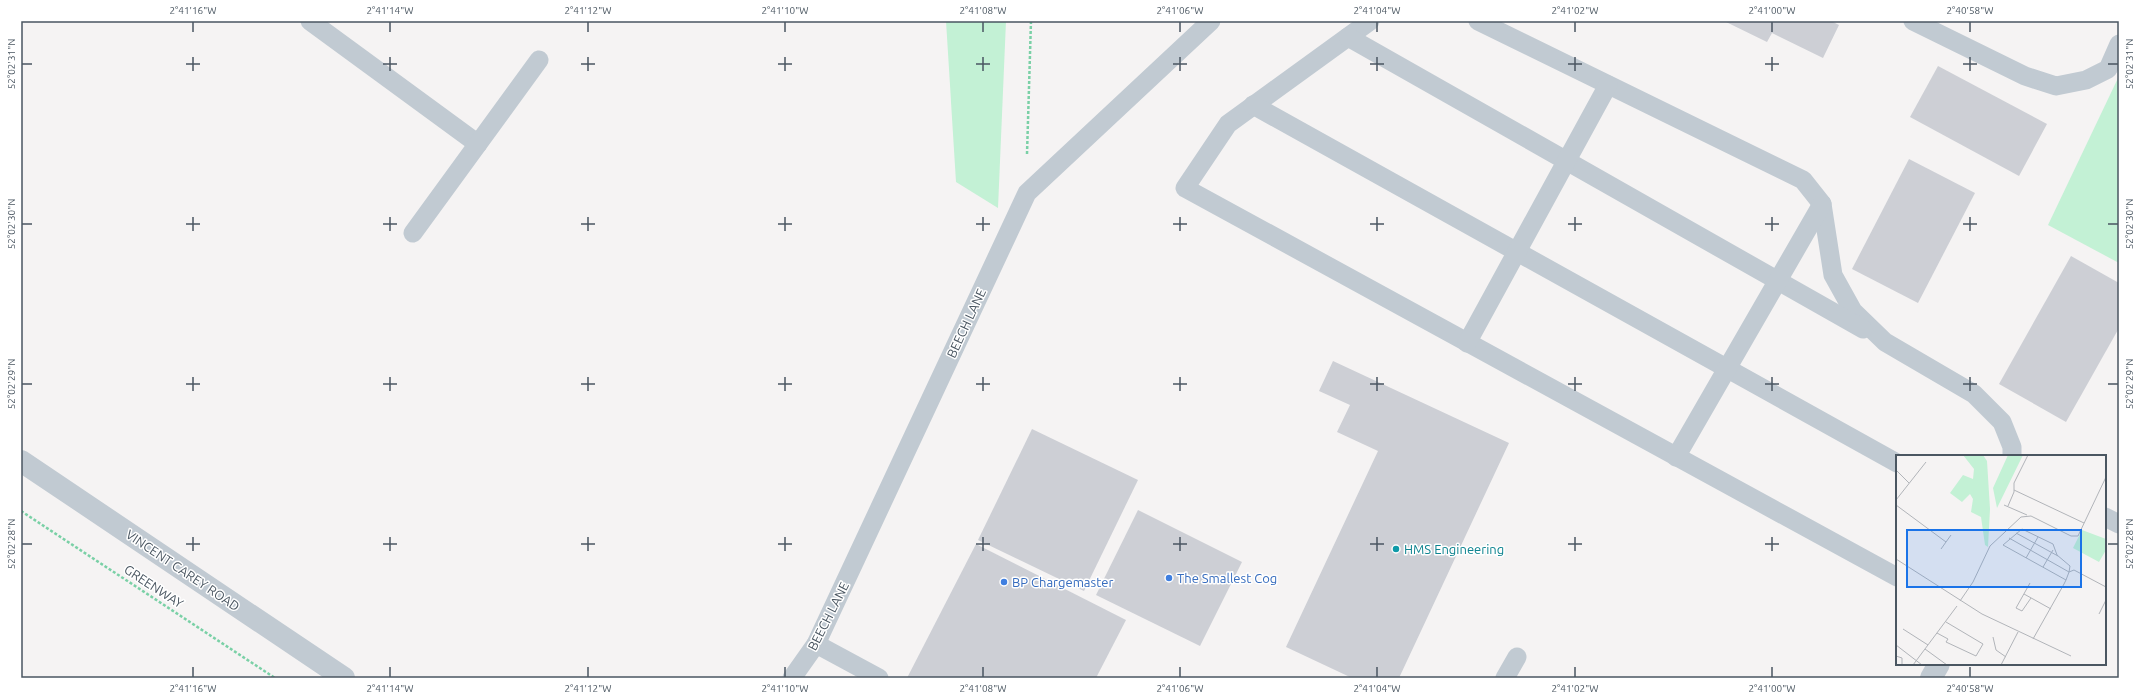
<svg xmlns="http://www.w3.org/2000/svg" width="2140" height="699" font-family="Ubuntu,sans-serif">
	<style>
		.green { fill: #c3f1d5 }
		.building { fill: #cdcfd5 }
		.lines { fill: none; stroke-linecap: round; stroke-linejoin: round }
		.path { stroke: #7ad0a6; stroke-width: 2.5; stroke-dasharray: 3 2; stroke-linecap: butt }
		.lane { stroke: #c1cad2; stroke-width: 19 }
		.street { stroke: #c1cad2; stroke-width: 22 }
		.ticks { fill: none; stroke: #4a5661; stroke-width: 1.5 }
		.culture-dot { fill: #0f9aa8; stroke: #fff; stroke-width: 1.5 }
		.shop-dot { fill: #3f7fe0; stroke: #fff; stroke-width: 1.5 }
		.labels { text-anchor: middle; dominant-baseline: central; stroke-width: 3; stroke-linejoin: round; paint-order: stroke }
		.street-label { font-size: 13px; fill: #4a5661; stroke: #fff }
		.culture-label { font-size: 13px; fill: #0d838f; stroke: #fff; text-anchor: start }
		.shop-label { font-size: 13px; fill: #366cbe; stroke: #fff; text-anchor: start }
		.inset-road { fill: none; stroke: #b1b4b9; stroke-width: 1 }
		.view { fill: #1a73e8; fill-opacity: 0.15; stroke: #1a73e8; stroke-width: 2 }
		.inset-edge { fill: none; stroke: #4a5661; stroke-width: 2 }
		.neatline { fill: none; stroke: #4a5661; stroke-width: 1.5 }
		.ticks-label { font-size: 10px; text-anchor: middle; fill: #4a5661 }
	</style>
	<rect width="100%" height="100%" fill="#f5f3f3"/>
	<g class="green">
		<path d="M946 21H1006L998 208 956 182Z"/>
		<path d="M2119 76V263L2048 225Z"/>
	</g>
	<g class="building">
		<path d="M1724 21H1831L1839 25 1823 58 1772 33 1767 42Z"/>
		<path d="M1938 66 2047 124 2019 176 1910 117Z"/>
		<path d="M1909 159 1975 193 1918 303 1852 269Z"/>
		<path d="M2071 256 2119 283V328L2066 422 1999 384Z"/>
		<path d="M1333 361 1509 443 1399 678H1352L1286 647 1378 451 1337 432 1350 405 1319 391Z"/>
		<path d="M1032 429 1138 480 1084 591 978 540Z"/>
		<path d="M1138 510 1242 562 1200 646 1096 595Z"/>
		<path d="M976 544 1126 620 1096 678H907Z"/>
	</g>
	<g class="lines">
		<g class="path">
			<path d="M1027 154 1031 21"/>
			<path d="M21 511 275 678"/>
		</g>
		<g class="lane">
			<path d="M310 21 478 144"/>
			<path d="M1370 21 1228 124 1185 188 1897 577"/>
			<path d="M1478 21 1803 180 1822 204 1833 275 1853 311 1885 342 1974 394 2002 422 2012 447V456"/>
			<path d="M1913 21 2025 76 2056 86 2086 80 2108 69 2119 44"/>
			<path d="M1348 37 1863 329"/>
			<path d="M1253 105 1897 463"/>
			<path d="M413 233 539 60"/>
			<path d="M1467 343 1608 85"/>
			<path d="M1676 457 1822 204"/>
			<path d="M2105 517 2119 524"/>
			<path d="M816 644 879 678"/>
			<path d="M792 678 816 644 1027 193 1211 21"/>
			<path d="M1505 678 1517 657"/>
		</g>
		<g class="street">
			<path d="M21 461 344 678"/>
			<path d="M1931 678 1939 664"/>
		</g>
	</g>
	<path class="ticks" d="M193 22V32M390 22V32M588 22V32M785 22V32M983 22V32M1180 22V32M1377 22V32M1575 22V32M1772 22V32M1970 22V32M193 57V71M390 57V71M588 57V71M785 57V71M983 57V71M1180 57V71M1377 57V71M1575 57V71M1772 57V71M1970 57V71M22 64H32M186 64H200M383 64H397M581 64H595M778 64H792M976 64H990M1173 64H1187M1370 64H1384M1568 64H1582M1765 64H1779M1963 64H1977M2108 64H2118M193 217V231M390 217V231M588 217V231M785 217V231M983 217V231M1180 217V231M1377 217V231M1575 217V231M1772 217V231M1970 217V231M22 224H32M186 224H200M383 224H397M581 224H595M778 224H792M976 224H990M1173 224H1187M1370 224H1384M1568 224H1582M1765 224H1779M1963 224H1977M2108 224H2118M193 377V391M390 377V391M588 377V391M785 377V391M983 377V391M1180 377V391M1377 377V391M1575 377V391M1772 377V391M1970 377V391M22 384H32M186 384H200M383 384H397M581 384H595M778 384H792M976 384H990M1173 384H1187M1370 384H1384M1568 384H1582M1765 384H1779M1963 384H1977M2108 384H2118M193 537V551M390 537V551M588 537V551M785 537V551M983 537V551M1180 537V551M1377 537V551M1575 537V551M1772 537V551M22 544H32M186 544H200M383 544H397M581 544H595M778 544H792M976 544H990M1173 544H1187M1370 544H1384M1568 544H1582M1765 544H1779M2108 544H2118M193 667V677M390 667V677M588 667V677M785 667V677M983 667V677M1180 667V677M1377 667V677M1575 667V677M1772 667V677M1970 667V677"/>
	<circle class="culture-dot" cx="1396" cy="549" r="4"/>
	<g class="shop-dot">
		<circle cx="1169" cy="578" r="4"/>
		<circle cx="1004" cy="582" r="4"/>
	</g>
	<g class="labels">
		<g class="street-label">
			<text transform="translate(966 323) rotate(-65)">BEECH LANE</text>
			<text transform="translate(183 570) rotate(34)">VINCENT CAREY ROAD</text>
			<text transform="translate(154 586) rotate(33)">GREENWAY</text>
			<text transform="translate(828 616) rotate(-63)">BEECH LANE</text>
		</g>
		<g class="culture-label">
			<text x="1404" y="549">HMS Engineering</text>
		</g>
		<g class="shop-label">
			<text x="1177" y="578">The Smallest Cog</text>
			<text x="1012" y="582">BP Chargemaster</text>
		</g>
	</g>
	<g transform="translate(1896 455)">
		<rect width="210" height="210" fill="#f5f3f3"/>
		<path d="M67 0H87L91 6 94 54 92 92 89 90 85 62 75 57 77 44 74 39 66 47 54 38 67 20 77 24 78 14ZM112 0H127L101 53 97 33ZM186 75 210 84V95L203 107 177 93Z" fill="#c3f1d5"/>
		<path class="inset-road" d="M0 15 13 28M118 35 188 68M0 45 30 7M0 50 50 87M108 50 131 60M112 51 118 37V28L132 0M120 78 162 101M113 83 173 117 178 115 210 132M45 94 55 80M130 103 142 82M0 104 86 159 175 201M147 112 157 95M134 128 120 153 126 156 135 143M128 139 155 154M64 146 77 127 94 91 125 62 135 61 175 81H182L210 22M203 159 210 145M7 174 32 190M41 178 52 184 50 187 80 201 87 189 50 167M97 182 100 195 110 202M137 184 168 129 170 125 173 117 174 111 161 100 157 89 126 74 107 90 170 125M0 190 26 210M29 194 51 210M0 201 6 203V210M17 210 61 151M105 210 122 177"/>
		<path class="view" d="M11 75H185V132H11Z"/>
		<rect width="210" height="210" class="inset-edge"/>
	</g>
	<rect width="2140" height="699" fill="none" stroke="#ffffff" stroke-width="44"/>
	<rect x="22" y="22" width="2096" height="655" class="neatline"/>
	<g class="ticks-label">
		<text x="193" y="14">2°41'16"W</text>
		<text x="390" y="14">2°41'14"W</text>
		<text x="588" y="14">2°41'12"W</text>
		<text x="785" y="14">2°41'10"W</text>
		<text x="983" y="14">2°41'08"W</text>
		<text x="1180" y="14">2°41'06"W</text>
		<text x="1377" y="14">2°41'04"W</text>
		<text x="1575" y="14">2°41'02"W</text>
		<text x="1772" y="14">2°41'00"W</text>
		<text x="1970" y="14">2°40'58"W</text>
		<text transform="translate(11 64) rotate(-90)" y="4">52°02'31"N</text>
		<text transform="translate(2129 64) rotate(-90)" y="4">52°02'31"N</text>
		<text transform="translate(11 224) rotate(-90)" y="4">52°02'30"N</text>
		<text transform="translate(2129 224) rotate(-90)" y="4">52°02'30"N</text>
		<text transform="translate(11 384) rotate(-90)" y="4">52°02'29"N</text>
		<text transform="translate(2129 384) rotate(-90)" y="4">52°02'29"N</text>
		<text transform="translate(11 544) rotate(-90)" y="4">52°02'28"N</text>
		<text transform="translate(2129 544) rotate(-90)" y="4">52°02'28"N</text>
		<text x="193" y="692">2°41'16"W</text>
		<text x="390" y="692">2°41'14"W</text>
		<text x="588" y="692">2°41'12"W</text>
		<text x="785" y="692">2°41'10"W</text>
		<text x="983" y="692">2°41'08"W</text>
		<text x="1180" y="692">2°41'06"W</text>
		<text x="1377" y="692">2°41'04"W</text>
		<text x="1575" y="692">2°41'02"W</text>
		<text x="1772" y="692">2°41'00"W</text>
		<text x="1970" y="692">2°40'58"W</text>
	</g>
</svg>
